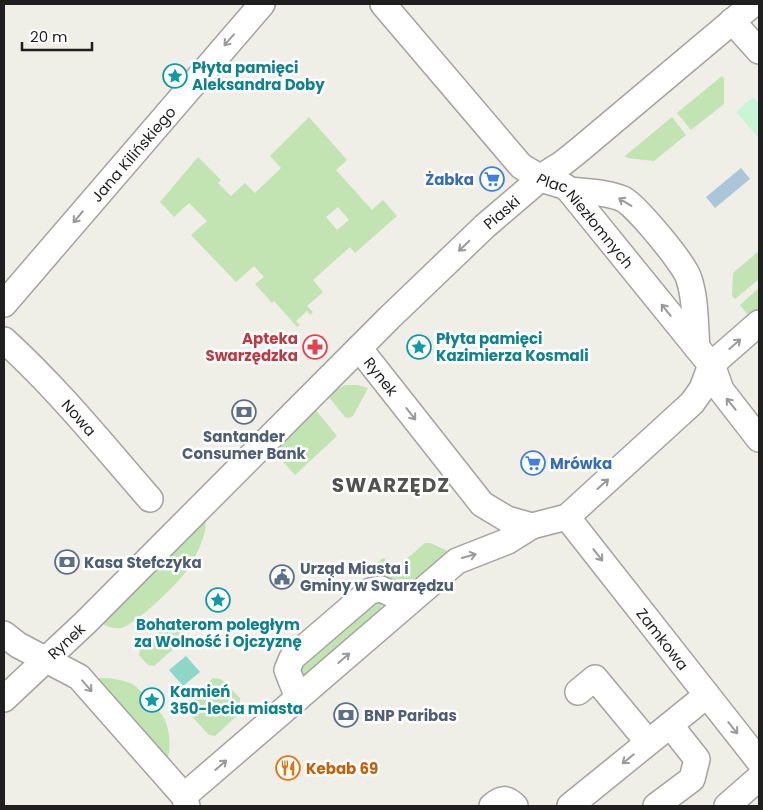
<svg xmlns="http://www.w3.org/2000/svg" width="763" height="810" font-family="Poppins,sans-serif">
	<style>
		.grass { fill: #c1e4b2; fill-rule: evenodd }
		.park { fill: #c8f5d4 }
		.pitch { fill: #8cd7c8 }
		.water { fill: #abc6d9 }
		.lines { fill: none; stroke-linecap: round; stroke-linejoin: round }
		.minor-casing { stroke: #a3a3a3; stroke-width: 28 }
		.minor { stroke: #fff; stroke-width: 25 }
		.oneway { stroke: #9a9a9a }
		.labels { text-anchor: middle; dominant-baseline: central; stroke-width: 5; stroke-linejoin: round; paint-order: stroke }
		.culture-label { font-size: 15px; font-weight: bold; fill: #0d838f; stroke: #fff; text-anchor: start }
		.street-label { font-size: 15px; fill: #1f1f1f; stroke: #fff }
		.shop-label { font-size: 15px; font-weight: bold; fill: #366cbe; stroke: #fff; text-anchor: end }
		.health-label { font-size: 15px; font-weight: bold; fill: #be3a42; stroke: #fff; text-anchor: end }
		.service-label { font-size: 15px; font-weight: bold; fill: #4e5e75; stroke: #fff; text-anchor: start }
		.food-label { font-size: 15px; font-weight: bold; fill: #c56008; stroke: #fff; text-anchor: start }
		.district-label { font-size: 20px; font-weight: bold; letter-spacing: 1px; fill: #525252; stroke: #fff }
	</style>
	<rect width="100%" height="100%" fill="#efeee7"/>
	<g class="grass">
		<path d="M722 76 724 79V104L691 130 677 113Z"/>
		<path d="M309 117 347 160 336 170 372 210 383 200 397 216 355 253 350 247 313 280 323 292 307 306 313 312 310 315 307 311 296 321 300 325 297 327 274 301 272 303 255 284 264 277 254 266 236 282 191 235 207 221 189 203 174 217 160 202 198 157 221 180 218 183 231 196 245 183 255 193 281 168 270 156ZM338 207 349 220 337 230 326 217Z"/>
		<path d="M672 117 686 135 654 161 627 158 625 156Z"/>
		<path d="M759 251V279L735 299 732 296 733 273Z"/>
		<path d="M759 288V312L751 319 740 305Z"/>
		<path d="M346 385H357L368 388 353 416 349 418 345 417 328 396 337 389Z"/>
		<path d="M315 409 337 436 295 475 274 452Z"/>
		<path d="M205 520C209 532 193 563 185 573 176 585 135 625 121 628 115 629 108 627 103 624Z"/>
		<path d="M425 543H430L448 551 406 587H398L376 573 374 566 383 558 397 567Z"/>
		<path d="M380 603 382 605 381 609 305 677 302 678 299 670 375 604Z"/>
		<path d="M169 623 175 624 184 634 183 640 154 666 148 665 139 655 140 649Z"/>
		<path d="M99 678C110 678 120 679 130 683 138 687 142 693 147 699 153 706 162 713 165 720 170 733 172 751 166 762L93 680Z"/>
		<path d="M213 678 221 679 240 698V713L215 736 209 735 186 710V704Z"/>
	</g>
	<path class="park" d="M753 97 759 104V138L736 112Z"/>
	<path class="pitch" d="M186 656 200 672 183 686 169 670Z"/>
	<path class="water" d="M741 168 750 179 715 208 706 197Z"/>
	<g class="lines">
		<g class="minor-casing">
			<g id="minor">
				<path id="s1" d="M383 4 521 166 544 180 564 186 569 190 711 365 714 370 721 390 759 439"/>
				<path d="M732 21 759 51"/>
				<path d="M569 190C587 192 607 192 623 199 636 206 685 264 689 279 696 300 695 325 697 348"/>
				<path id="s2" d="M4 304 262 4"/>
				<path id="s3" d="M4 340C57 388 103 445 150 499"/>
				<path id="s4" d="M359 348 482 504 507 519 532 526 567 517 692 403 702 389 711 365 759 323"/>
				<path id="s5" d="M567 517 759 761"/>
				<path d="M4 634 18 645 79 677 184 796 187 806"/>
				<path d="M578 692 595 678 648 742"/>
				<path d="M298 698 287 670 292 658 370 591 381 589 409 602"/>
				<path id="s6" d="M4 699 86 622 389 318 485 226 547 173 563 163 578 151 753 4"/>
				<path d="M184 796 457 561 508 541 532 526"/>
				<path d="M492 806C501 798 506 797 515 806"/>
				<path d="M570 806 707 695"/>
				<path d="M656 806 692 779 697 759 670 725"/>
				<path d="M727 806 759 778"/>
			</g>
		</g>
		<use href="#minor" class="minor"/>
	</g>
	<defs><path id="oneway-shaft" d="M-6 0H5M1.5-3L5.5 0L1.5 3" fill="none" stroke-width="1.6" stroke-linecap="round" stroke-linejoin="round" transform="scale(1.25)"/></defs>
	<g class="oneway">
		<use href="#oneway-shaft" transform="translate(229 40) rotate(131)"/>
		<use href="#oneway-shaft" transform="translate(625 202) rotate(-149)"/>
		<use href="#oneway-shaft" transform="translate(78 217) rotate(130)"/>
		<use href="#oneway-shaft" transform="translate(464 246) rotate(136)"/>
		<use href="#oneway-shaft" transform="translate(666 310) rotate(-129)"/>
		<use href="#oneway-shaft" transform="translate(735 344) rotate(-41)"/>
		<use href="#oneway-shaft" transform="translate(731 404) rotate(-129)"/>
		<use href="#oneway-shaft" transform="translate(411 414) rotate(52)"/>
		<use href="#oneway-shaft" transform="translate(603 484) rotate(-42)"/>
		<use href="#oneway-shaft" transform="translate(598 555) rotate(52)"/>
		<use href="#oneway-shaft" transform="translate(469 556) rotate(-16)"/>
		<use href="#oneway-shaft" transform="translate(344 658) rotate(-41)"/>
		<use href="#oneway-shaft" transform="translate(87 686) rotate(49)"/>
		<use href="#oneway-shaft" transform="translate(733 728) rotate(51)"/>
		<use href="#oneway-shaft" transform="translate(628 759) rotate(141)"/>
		<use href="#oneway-shaft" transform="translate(221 765) rotate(-41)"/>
	</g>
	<defs>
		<g id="sight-ring" transform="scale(1.25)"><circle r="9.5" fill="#fff" stroke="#0f9aa8" stroke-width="1.5"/><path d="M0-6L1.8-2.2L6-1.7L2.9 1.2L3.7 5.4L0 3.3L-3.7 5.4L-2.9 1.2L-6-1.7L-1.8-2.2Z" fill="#0f9aa8"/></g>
		<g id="supermarket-ring" transform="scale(1.25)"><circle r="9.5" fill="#fff" stroke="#3f7fe0" stroke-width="1.5"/><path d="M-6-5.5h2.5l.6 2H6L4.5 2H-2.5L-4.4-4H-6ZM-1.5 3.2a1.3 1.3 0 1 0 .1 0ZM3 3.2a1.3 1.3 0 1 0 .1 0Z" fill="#3f7fe0"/></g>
		<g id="pharmacy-ring" transform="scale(1.25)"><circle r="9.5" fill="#fff" stroke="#e0444e" stroke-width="1.5"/><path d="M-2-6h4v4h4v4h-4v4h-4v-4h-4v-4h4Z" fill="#e0444e"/></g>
		<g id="bank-ring" transform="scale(1.25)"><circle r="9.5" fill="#fff" stroke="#5c6f8a" stroke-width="1.5"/><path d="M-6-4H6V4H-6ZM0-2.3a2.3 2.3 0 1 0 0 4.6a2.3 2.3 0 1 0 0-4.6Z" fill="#5c6f8a"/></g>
		<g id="civic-ring" transform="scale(1.25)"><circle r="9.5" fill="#fff" stroke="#5c6f8a" stroke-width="1.5"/><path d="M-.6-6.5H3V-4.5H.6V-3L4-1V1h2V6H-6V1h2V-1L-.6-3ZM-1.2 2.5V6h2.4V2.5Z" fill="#5c6f8a"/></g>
		<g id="restaurant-ring" transform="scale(1.25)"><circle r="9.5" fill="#fff" stroke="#e8710a" stroke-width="1.5"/><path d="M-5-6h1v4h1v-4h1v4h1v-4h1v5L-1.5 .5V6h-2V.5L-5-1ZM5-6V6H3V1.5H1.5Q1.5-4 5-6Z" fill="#e8710a"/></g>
	</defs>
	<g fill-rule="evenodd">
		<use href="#sight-ring" x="175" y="76"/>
		<use href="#supermarket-ring" x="492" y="179"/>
		<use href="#pharmacy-ring" x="315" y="347"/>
		<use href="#sight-ring" x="419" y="347"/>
		<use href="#bank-ring" x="244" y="412"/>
		<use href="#supermarket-ring" x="533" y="463"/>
		<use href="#bank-ring" x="67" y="562"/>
		<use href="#civic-ring" x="282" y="577"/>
		<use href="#sight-ring" x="218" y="600"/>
		<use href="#sight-ring" x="152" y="700"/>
		<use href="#bank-ring" x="346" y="715"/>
		<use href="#restaurant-ring" x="288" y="768"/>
	</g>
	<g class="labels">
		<g class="culture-label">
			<text x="192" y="67">Płyta pamięci<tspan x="192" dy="17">Aleksandra Doby</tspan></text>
			<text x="436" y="338">Płyta pamięci<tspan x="436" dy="17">Kazimierza Kosmali</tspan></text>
			<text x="218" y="624" text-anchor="middle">Bohaterom poległym<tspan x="218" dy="17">za Wolność i Ojczyznę</tspan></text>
			<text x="170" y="691">Kamień<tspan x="170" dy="17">350-lecia miasta</tspan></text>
		</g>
		<g class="street-label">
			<text stroke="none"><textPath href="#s2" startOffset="198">Jana Kilińskiego</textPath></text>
			<text stroke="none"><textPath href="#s6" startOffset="696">Piaski</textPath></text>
			<text stroke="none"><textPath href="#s1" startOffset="299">Plac Niezłomnych</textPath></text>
			<text stroke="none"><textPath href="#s4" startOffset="36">Rynek</textPath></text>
			<text stroke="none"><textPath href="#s3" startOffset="108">Nowa</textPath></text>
			<text stroke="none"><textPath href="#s5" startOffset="155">Zamkowa</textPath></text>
			<text stroke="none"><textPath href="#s6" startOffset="85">Rynek</textPath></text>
		</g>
		<g class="shop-label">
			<text x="474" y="179">Żabka</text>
			<text x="550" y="463" text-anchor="start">Mrówka</text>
		</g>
		<g class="health-label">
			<text x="298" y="338">Apteka<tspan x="298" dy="17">Swarzędzka</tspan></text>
		</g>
		<g class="service-label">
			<text x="244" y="436" text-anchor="middle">Santander<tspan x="244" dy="17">Consumer Bank</tspan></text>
			<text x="84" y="562">Kasa Stefczyka</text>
			<text x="300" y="568">Urząd Miasta i<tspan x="300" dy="17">Gminy w Swarzędzu</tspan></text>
			<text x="364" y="715">BNP Paribas</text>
		</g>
		<g class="food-label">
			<text x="306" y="768">Kebab 69</text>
		</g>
		<g class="district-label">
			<text x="391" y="485">SWARZĘDZ</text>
		</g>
	</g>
	<rect width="763" height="810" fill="none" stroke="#1f1f1f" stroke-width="10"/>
	<path d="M22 42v8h70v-8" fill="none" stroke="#1f1f1f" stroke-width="2.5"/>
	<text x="30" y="42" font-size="15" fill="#1f1f1f" stroke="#ffffff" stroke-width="4" paint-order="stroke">20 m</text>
</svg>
